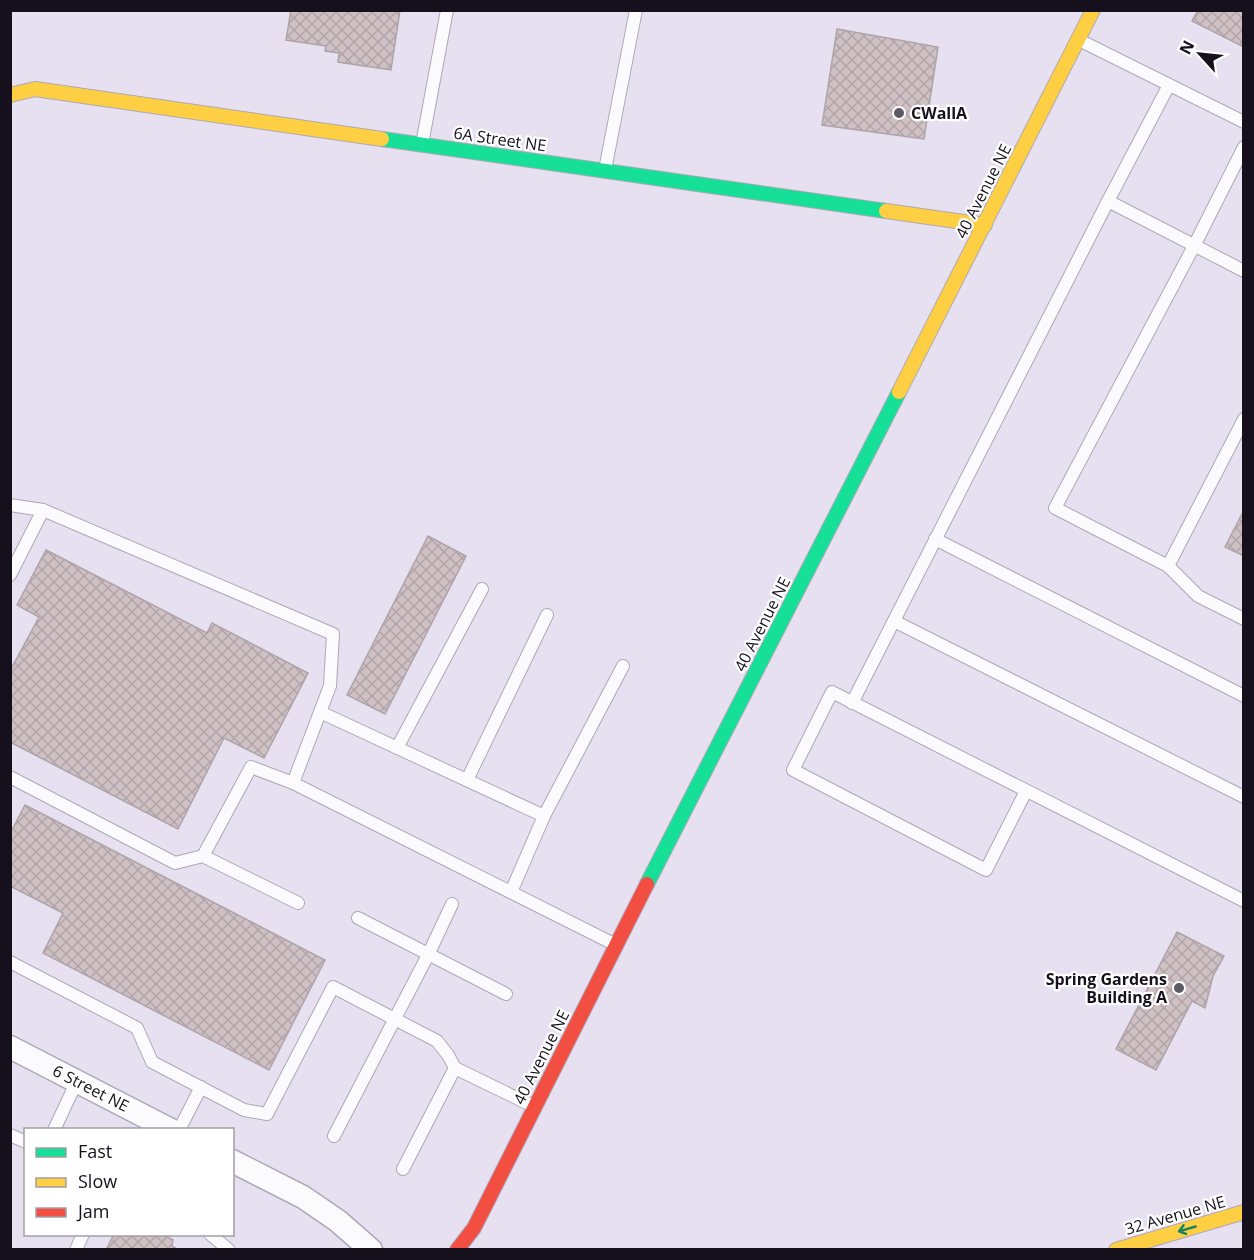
<svg xmlns="http://www.w3.org/2000/svg" width="1254" height="1260" font-family="'Open Sans',sans-serif">
	<style>
		.building { fill: url(#building-cross-hatch); stroke: #ada4aa; stroke-width: 1.5 }
		.lines { fill: none; stroke-linecap: round; stroke-linejoin: round }
		.lane-casing { stroke: #ada8b6; stroke-width: 14 }
		.street-casing { stroke: #ada8b6; stroke-width: 25 }
		.fast-casing { stroke: #ada8b6; stroke-width: 16 }
		.slow-casing { stroke: #ada8b6; stroke-width: 16 }
		.jam-casing { stroke: #ada8b6; stroke-width: 16 }
		.lane { stroke: #fbfafd; stroke-width: 12 }
		.street { stroke: #fbfafd; stroke-width: 22 }
		.fast { stroke: #16e098; stroke-width: 14 }
		.slow { stroke: #ffcf43; stroke-width: 14 }
		.jam { stroke: #f24e42; stroke-width: 14 }
		.oneway { stroke: #168260 }
		.poi-dot { fill: #5e5967; stroke: #fff; stroke-width: 2 }
		.labels { text-anchor: middle; dominant-baseline: central; stroke-width: 4.5; stroke-linejoin: round; paint-order: stroke }
		.poi-label { font-size: 16px; font-weight: bold; fill: #15101c; stroke: #fff; text-anchor: start }
		.street-label { font-size: 16px; fill: #15101c; stroke: #fff }
	</style>
	<defs>
		<pattern id="building-cross-hatch" width="8" height="8" patternUnits="userSpaceOnUse" patternTransform="scale(1.5)"><rect width="8" height="8" fill="#cfc0c3"/><path d="M0 0l8 8M0 8l8-8" fill="none" stroke="#b1a4a7"/></pattern>
	</defs>
	<rect width="100%" height="100%" fill="#e6e0f1"/>
	<g class="building">
		<path d="M291 10H400L391 70 338 62 339 53 325 51 326 46 286 40Z"/>
		<path d="M1198 10H1244V47L1192 21Z"/>
		<path d="M837 29 938 47 924 139 822 125Z"/>
		<path d="M1244 510V556L1225 547Z"/>
		<path d="M428 536 466 556 385 714 347 695Z"/>
		<path d="M46 550 207 633 212 623 308 673 264 758 224 738 178 829 10 742V671L39 617 17 605Z"/>
		<path d="M25 805 325 960 269 1070 43 953 63 913 10 886V834Z"/>
		<path d="M1177 932 1224 956 1213 976 1205 1008 1192 1001 1156 1070 1116 1049Z"/>
		<path d="M114 1234H162L173 1240 172 1246 179 1250H106Z"/>
	</g>
	<g class="lines">
		<g class="lane-casing">
			<g id="lane">
				<path d="M1079 40 1244 122"/>
				<path d="M422 144 447 10"/>
				<path d="M1244 147 1194 246 1055 508 1168 566 1198 596 1244 619"/>
				<path d="M605 170 636 10"/>
				<path d="M1108 201 1244 271"/>
				<path d="M10 505 43 510 10 575"/>
				<path d="M935 539 1244 696"/>
				<path d="M1168 566 1244 419"/>
				<path d="M894 621 1244 797"/>
				<path d="M852 703 1108 201 1169 85"/>
				<path d="M320 712 544 816 511 892"/>
				<path d="M397 748 482 589"/>
				<path d="M10 777 175 863 203 856 251 767 293 783 330 686 333 634 43 510"/>
				<path d="M467 780 547 615"/>
				<path d="M293 783 616 945"/>
				<path d="M1026 791 986 870 793 770 832 692 1244 901"/>
				<path d="M544 816 623 666"/>
				<path d="M203 856 298 903"/>
				<path d="M358 918 506 994"/>
				<path d="M10 962 137 1028 152 1062 244 1110 267 1114 333 987 437 1041 448 1055 455 1068"/>
				<path d="M54 1130 77 1081"/>
				<path d="M179 1130 201 1087"/>
				<path d="M10 1135 26 1142"/>
				<path d="M334 1136 428 955 452 904"/>
				<path d="M403 1169 455 1068 533 1106"/>
				<path d="M210 1234 229 1250"/>
				<path d="M76 1250 83 1234"/>
			</g>
		</g>
		<g class="street-casing">
			<g id="street">
				<path d="M10 1047 171 1130"/>
				<path d="M232 1161 303 1197 338 1221 371 1250"/>
			</g>
		</g>
		<g class="fast-casing">
			<g id="fast">
				<path d="M382 139 886 211"/>
				<path d="M647 884 899 392"/>
			</g>
		</g>
		<g class="slow-casing">
			<g id="slow">
				<path d="M10 95 35 89 382 139"/>
				<path d="M886 211 985 225"/>
				<path d="M899 392 1093 10"/>
				<path d="M1116 1250 1244 1212"/>
			</g>
		</g>
		<g class="jam-casing">
			<path id="jam" d="M457 1250 474 1228 647 884"/>
		</g>
		<use href="#lane" class="lane"/>
		<use href="#street" class="street"/>
		<use href="#fast" class="fast"/>
		<use href="#slow" class="slow"/>
		<use href="#jam" class="jam"/>
	</g>
	<defs><path id="oneway-shaft" d="M-6 0H5M1.5-3L5.5 0L1.5 3" fill="none" stroke-width="1.6" stroke-linecap="round" stroke-linejoin="round" transform="scale(1.5)"/></defs>
	<use class="oneway" href="#oneway-shaft" transform="translate(1187 1229) rotate(164)"/>
	<g class="poi-dot">
		<circle cx="899" cy="113" r="6"/>
		<circle cx="1179" cy="988" r="6"/>
	</g>
	<g class="labels">
		<g class="poi-label">
			<text x="911" y="113">CWallA</text>
			<text x="1167" y="979" text-anchor="end">Spring Gardens<tspan x="1167" dy="18">Building A</tspan></text>
		</g>
		<g class="street-label">
			<text transform="translate(500 139) rotate(8)">6A Street NE</text>
			<text transform="translate(983 191) rotate(-63)">40 Avenue NE</text>
			<text transform="translate(762 624) rotate(-63)">40 Avenue NE</text>
			<text transform="translate(541 1057) rotate(-63)">40 Avenue NE</text>
			<text transform="translate(91 1088) rotate(27)">6 Street NE</text>
			<text transform="translate(1175 1215) rotate(-16)">32 Avenue NE</text>
		</g>
	</g>
	<rect width="1254" height="1260" fill="none" stroke="#15101c" stroke-width="24"/>
	<rect x="24" y="1128" width="210" height="108" fill="#ffffff" stroke="#a19fa4" stroke-width="1.5"/>
	<rect x="36" y="1148" width="30" height="9" fill="#16e098" stroke="#a19fa4" stroke-width="1.5"/>
	<text x="78" y="1158" font-size="18" fill="#15101c">Fast</text>
	<rect x="36" y="1178" width="30" height="9" fill="#ffcf43" stroke="#a19fa4" stroke-width="1.5"/>
	<text x="78" y="1188" font-size="18" fill="#15101c">Slow</text>
	<rect x="36" y="1208" width="30" height="9" fill="#f24e42" stroke="#a19fa4" stroke-width="1.5"/>
	<text x="78" y="1218" font-size="18" fill="#15101c">Jam</text>
	<g transform="translate(1200 54) rotate(297)" stroke="#ffffff" stroke-width="4.5" paint-order="stroke">
	<path d="M0-4.5L10 22L0 15L-10 22Z" fill="#15101c"/>
	<text y="-9" font-size="16" font-weight="bold" text-anchor="middle" fill="#15101c">N</text>
	</g>
</svg>
